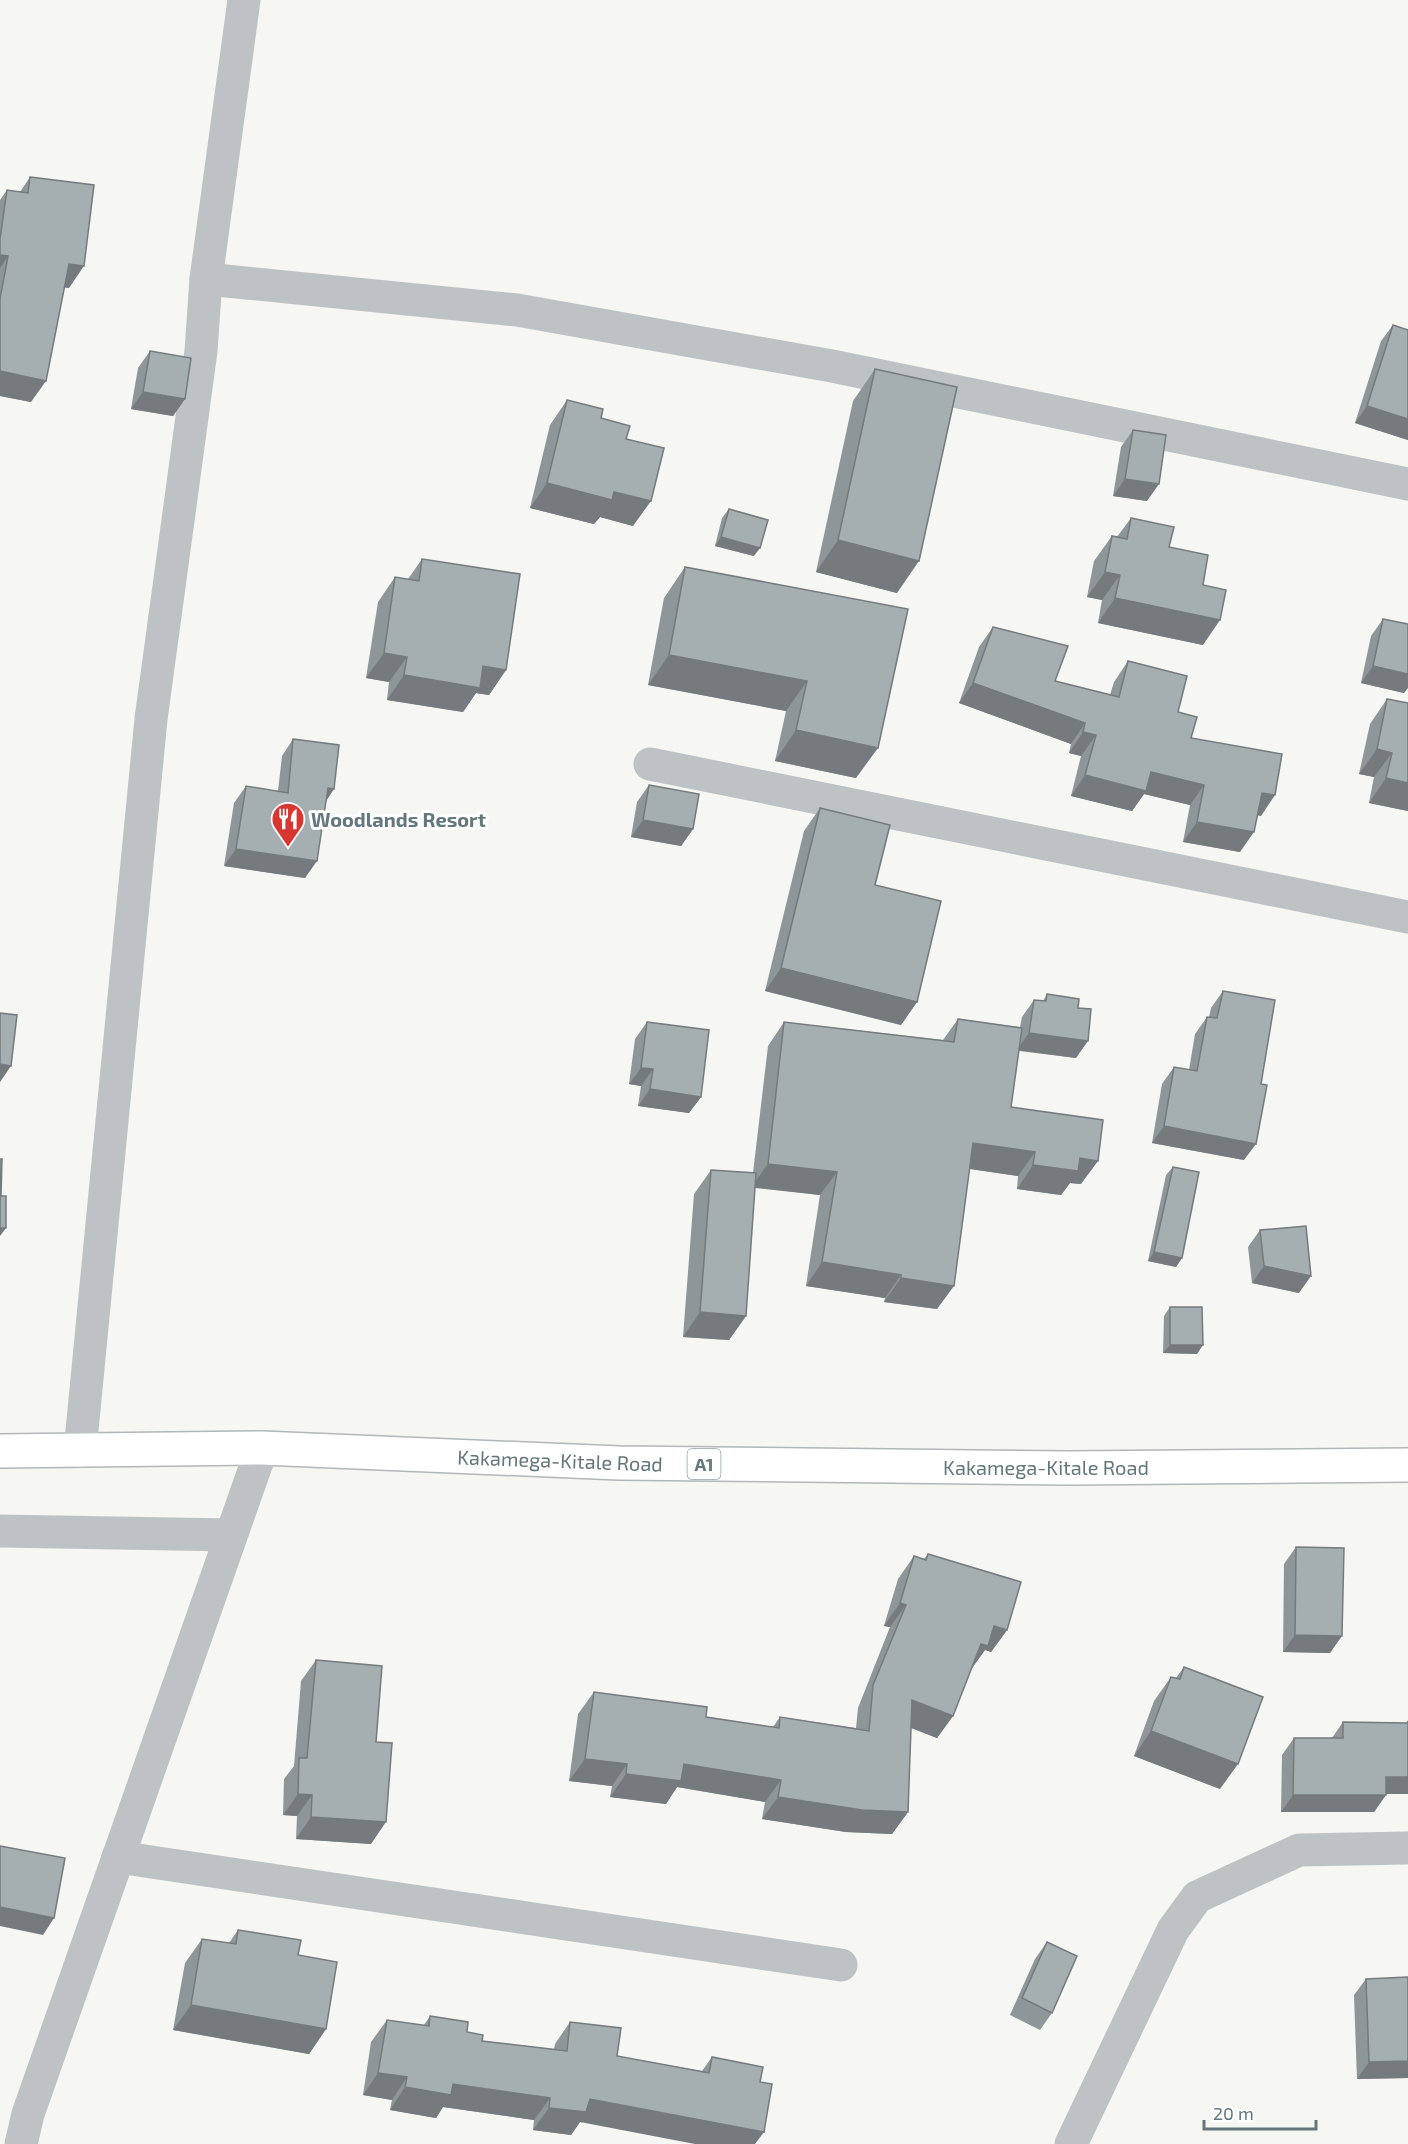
<svg xmlns="http://www.w3.org/2000/svg" width="1408" height="2144" font-family="'Exo 2',sans-serif">
	<style>
		.lines { fill: none; stroke-linecap: round; stroke-linejoin: round }
		.highway-casing { stroke: #b1b6b8; stroke-width: 36 }
		.street { stroke: #bdc3c5; stroke-width: 33 }
		.highway { stroke: #fff; stroke-width: 33 }
		.wall { fill: #8e9699 }
		.shaded-wall { fill: #747a7d }
		.building { fill: #a5afb2; stroke: #747a7d; stroke-width: 1.5 }
		.labels { text-anchor: middle; dominant-baseline: central; stroke-width: 6; stroke-linejoin: round; paint-order: stroke }
		.shield { fill: #fff; stroke: #92a0a3; stroke-width: 1.5 }
		.shield-label { font-size: 18px; font-weight: bold; fill: #63777c }
		.poi-label { font-size: 20px; font-weight: bold; fill: #63777c; stroke: #fff; text-anchor: start }
		.street-label { font-size: 20px; fill: #63777c; stroke: #fff }
	</style>
	<rect width="100%" height="100%" fill="#f6f6f3"/>
	<g class="lines">
		<g class="highway-casing">
			<path id="highway" d="M0 1451 262 1448 619 1463 1070 1468 1408 1465"/>
		</g>
		<g class="street">
			<path d="M206 279 517 310 832 366 1408 484"/>
			<path d="M650 764 1408 917"/>
			<path d="M80 1451 151 719 201 351 206 279 244 0"/>
			<path d="M0 1531 231 1535"/>
			<path d="M118 1857 841 1965"/>
			<path d="M21 2144 28 2114 262 1448"/>
			<path d="M1071 2144 1173 1930 1197 1897 1299 1850 1408 1848"/>
		</g>
		<use href="#highway" class="highway"/>
	</g>
	<g class="wall">
		<path d="M30 177 69 288 64 287 31 402 0 396V200L7 190 20 192Z"/>
		<path d="M1393 325 1408 330V440L1355 423 1381 341Z"/>
		<path d="M150 351 185 399 173 416 131 409 138 368Z"/>
		<path d="M875 369 897 593 816 572 853 401Z"/>
		<path d="M567 400 601 418 626 439 633 526 600 517 594 524 530 508 550 425Z"/>
		<path d="M1133 430 1147 501 1113 496 1121 447Z"/>
		<path d="M729 509 754 556 715 546 722 518Z"/>
		<path d="M1131 518 1169 547 1203 585V645L1098 623 1102 600 1087 597 1094 561 1112 536 1117 537Z"/>
		<path d="M422 559 506 670 489 695 476 693 463 712 387 700 389 682 366 678 378 602 395 577 408 579Z"/>
		<path d="M685 567 908 609 856 778 775 761 786 711 648 685 664 598Z"/>
		<path d="M1383 619 1404 693 1361 683 1371 636Z"/>
		<path d="M993 627 1055 681 1110 695 1114 682 1128 661 1178 712 1191 738 1261 816 1258 815 1240 852 1183 842 1190 805 1144 794 1132 811 1071 796 1081 756 1069 753 1071 744 959 703 979 647Z"/>
		<path d="M1387 699 1408 811 1369 803 1374 777 1359 774 1370 724Z"/>
		<path d="M293 739 326 801 305 878 224 866 234 803 246 786 278 791 282 756Z"/>
		<path d="M649 785 693 829 681 846 631 837 637 802Z"/>
		<path d="M820 808 875 885 917 1002 901 1025 765 991 804 831Z"/>
		<path d="M1223 991 1244 1160 1152 1143 1162 1084 1174 1067 1189 1070 1195 1034 1207 1017H1209L1211 1008Z"/>
		<path d="M1047 994 1078 1008 1076 1058 1019 1051 1011 1107 1081 1184 1070 1183 1061 1195 1017 1189 1018 1176 970 1169 937 1309 884 1302 885 1298 806 1286 820 1195 755 1188 746 1316 729 1340 683 1337 694 1194 711 1170 753 1173 768 1046 784 1022 943 1040 958 1019 1020 1027 1022 1017 1034 1000 1043 1001Z"/>
		<path d="M647 1022 701 1097 689 1113 638 1106 641 1086 629 1084 635 1039Z"/>
		<path d="M1173 1167 1182 1258 1176 1267 1148 1261 1166 1175Z"/>
		<path d="M1260 1230 1299 1293 1252 1283 1248 1247Z"/>
		<path d="M1170 1307 1197 1354 1163 1353 1164 1316Z"/>
		<path d="M1296 1547 1330 1653 1283 1652 1284 1564Z"/>
		<path d="M928 1554 1007 1630 991 1652 985 1650 972 1668H971L953 1716 937 1738 911 1728 908 1812 892 1834 846 1832 762 1819 765 1802 677 1787 666 1804 610 1797 612 1786 569 1781 578 1714 594 1692 706 1717 773 1727 780 1717 856 1728 858 1708 890 1627 884 1626 898 1579 914 1556 924 1559Z"/>
		<path d="M316 1660 376 1742 371 1844 296 1839 297 1816 283 1815 284 1779 294 1766 301 1681Z"/>
		<path d="M1184 1667 1220 1789 1134 1756 1154 1701 1171 1677 1176 1678Z"/>
		<path d="M1408 1720V1794H1386L1374 1812H1281L1282 1755 1294 1738H1332L1343 1722 1406 1723Z"/>
		<path d="M238 1930 298 1955 326 2029 309 2054 173 2030 185 1963 202 1939 229 1943Z"/>
		<path d="M1047 1942 1052 2013 1040 2030 1010 2015 1035 1959Z"/>
		<path d="M1408 1977V2078L1357 2079 1354 1995 1366 1979Z"/>
		<path d="M430 2016 482 2041 554 2049 555 2044 570 2022 617 2056 702 2071 712 2057 763 2067 580 2122 571 2135 533 2130 534 2120 443 2107 436 2118 390 2110 392 2100 363 2095 371 2042 387 2020 424 2025Z"/>
	</g>
	<g class="shaded-wall">
		<path d="M0 255 8 256 0 268Z"/>
		<path d="M69 264 84 266 69 288 54 286Z"/>
		<path d="M0 371 46 381 31 402 0 396Z"/>
		<path d="M143 392 185 399 173 416 131 409Z"/>
		<path d="M1367 406 1408 419V440L1355 423Z"/>
		<path d="M1125 479 1159 484 1147 501 1113 496Z"/>
		<path d="M547 483 614 492 651 501 633 526 600 517 594 524 530 508Z"/>
		<path d="M721 537 760 548 754 556 715 546Z"/>
		<path d="M838 540 919 561 897 593 816 572Z"/>
		<path d="M1105 572 1120 575 1102 600 1087 597Z"/>
		<path d="M1115 598 1220 620 1203 645 1098 623Z"/>
		<path d="M384 653 407 657 389 682 366 678Z"/>
		<path d="M669 655 807 681 786 711 648 685Z"/>
		<path d="M483 666 506 670 489 695 476 693 463 712 387 700 404 675Z"/>
		<path d="M1373 666 1408 674V688L1404 693 1361 683Z"/>
		<path d="M973 683 1085 723 1071 744 959 703Z"/>
		<path d="M796 730 878 748 856 778 775 761Z"/>
		<path d="M1083 732 1096 735 1081 756 1069 753Z"/>
		<path d="M1377 749 1392 753 1374 777 1359 774Z"/>
		<path d="M1151 772 1204 785 1190 805 1144 794 1132 811 1071 796 1085 775Z"/>
		<path d="M1386 778 1408 783V811L1369 803Z"/>
		<path d="M328 788 334 789 323 806Z"/>
		<path d="M1262 793 1275 795 1261 816 1247 813Z"/>
		<path d="M643 820 693 829 681 846 631 837Z"/>
		<path d="M1197 822 1254 832 1240 852 1183 842Z"/>
		<path d="M236 849 317 861 305 878 224 866Z"/>
		<path d="M781 968 917 1002 901 1025 765 991Z"/>
		<path d="M1029 1033 1088 1041 1076 1058 1017 1050Z"/>
		<path d="M0 1064 11 1066 0 1082Z"/>
		<path d="M641 1068 653 1069 641 1086 629 1084Z"/>
		<path d="M650 1089 701 1097 689 1113 638 1106Z"/>
		<path d="M1164 1126 1256 1144 1244 1160 1152 1143Z"/>
		<path d="M973 1143 1035 1152 1018 1176 957 1167Z"/>
		<path d="M1080 1158 1098 1161 1081 1184 1070 1183 1061 1195 1017 1189 1033 1165Z"/>
		<path d="M768 1164 837 1172 820 1195 751 1187Z"/>
		<path d="M0 1228H6L0 1236Z"/>
		<path d="M1154 1252 1182 1258 1176 1267 1148 1261Z"/>
		<path d="M822 1262 901 1275 885 1298 806 1286Z"/>
		<path d="M1264 1266 1311 1276 1299 1293 1252 1283Z"/>
		<path d="M901 1278 954 1286 937 1309 884 1302Z"/>
		<path d="M700 1312 746 1316 729 1340 683 1337Z"/>
		<path d="M1170 1345H1203L1197 1354 1163 1353Z"/>
		<path d="M900 1603 906 1605 890 1627 884 1626Z"/>
		<path d="M994 1626 1007 1630 991 1652 985 1650 972 1668 965 1666Z"/>
		<path d="M1295 1635 1342 1636 1330 1653 1283 1652Z"/>
		<path d="M912 1700 953 1716 937 1738 896 1722Z"/>
		<path d="M1151 1731 1238 1764 1220 1789 1134 1756Z"/>
		<path d="M585 1759 627 1764 612 1786 569 1781Z"/>
		<path d="M684 1764 781 1780 765 1802 677 1787 666 1804 610 1797 626 1774Z"/>
		<path d="M1386 1777H1408V1794H1374Z"/>
		<path d="M298 1794 312 1795 297 1816 283 1815Z"/>
		<path d="M1293 1795H1386L1374 1812H1281Z"/>
		<path d="M778 1797 908 1812 892 1834 846 1832 762 1819Z"/>
		<path d="M311 1817 386 1822 371 1844 296 1839Z"/>
		<path d="M0 1907 54 1918 43 1935 0 1926Z"/>
		<path d="M191 2005 326 2029 309 2054 173 2030Z"/>
		<path d="M1408 2061V2078L1357 2079 1369 2062Z"/>
		<path d="M378 2073 407 2077 392 2100 363 2095Z"/>
		<path d="M453 2084 550 2098 534 2120 443 2107 436 2118 390 2110 405 2087Z"/>
		<path d="M590 2099 764 2132 755 2144H695L580 2122 571 2135 533 2130 549 2108Z"/>
	</g>
	<g class="building">
		<path d="M30 177 94 185 84 266 69 264 46 381 0 371V299L8 256 0 255V239L7 190 28 193Z"/>
		<path d="M1393 325 1408 330V419L1367 406Z"/>
		<path d="M150 351 191 358 185 399 143 392Z"/>
		<path d="M875 369 957 387 919 561 838 540Z"/>
		<path d="M567 400 603 409 601 418 630 426 626 439 664 448 651 501 614 492 612 500 547 483Z"/>
		<path d="M1133 430 1166 435 1159 484 1125 479Z"/>
		<path d="M729 509 768 520 760 548 721 537Z"/>
		<path d="M1131 518 1174 527 1169 547 1208 555 1203 585 1226 590 1220 620 1115 598 1120 575 1105 572 1112 536 1127 539Z"/>
		<path d="M422 559 520 574 506 670 483 666 480 688 404 675 407 657 384 653 395 577 419 581Z"/>
		<path d="M685 567 908 609 878 748 796 730 807 681 669 655Z"/>
		<path d="M1383 619 1408 624V674L1373 666Z"/>
		<path d="M993 627 1068 646 1055 681 1119 697 1128 661 1187 676 1178 712 1197 717 1191 738 1282 754 1275 795 1262 793 1254 832 1197 822 1204 785 1151 772 1146 791 1085 775 1096 735 1083 732 1085 723 973 683Z"/>
		<path d="M1387 699 1408 703V783L1386 778 1392 753 1377 749Z"/>
		<path d="M293 739 339 745 334 789 328 788 317 861 236 849 246 786 288 793Z"/>
		<path d="M649 785 699 794 693 829 643 820Z"/>
		<path d="M820 808 890 825 875 885 941 901 917 1002 781 968Z"/>
		<path d="M1223 991 1275 1000 1261 1084 1267 1085 1256 1144 1164 1126 1174 1067 1197 1071 1207 1017 1217 1018Z"/>
		<path d="M1047 994 1079 999 1078 1008 1091 1009 1088 1041 1029 1033 1034 1000 1046 1001Z"/>
		<path d="M0 1013 17 1015 11 1066 0 1064Z"/>
		<path d="M958 1019 1022 1028 1011 1107 1103 1120 1098 1161 1080 1158 1078 1171 1033 1165 1035 1152 973 1143 954 1286 901 1278V1275L822 1262 837 1172 768 1164 784 1022 954 1042Z"/>
		<path d="M647 1022 709 1030 701 1097 650 1089 653 1069 641 1068Z"/>
		<path d="M0 1159H2L1 1196H6V1228H0Z"/>
		<path d="M1173 1167 1199 1172 1182 1258 1154 1252Z"/>
		<path d="M711 1170 756 1173 746 1316 700 1312Z"/>
		<path d="M1306 1226 1311 1276 1264 1266 1260 1230Z"/>
		<path d="M1170 1307H1202L1203 1345H1170Z"/>
		<path d="M1296 1547 1344 1548 1342 1636 1295 1635Z"/>
		<path d="M928 1554 1021 1582 1007 1630 994 1626 988 1646 981 1644 953 1716 912 1700 908 1812 862 1810 778 1797 781 1780 684 1764 681 1781 626 1774 627 1764 585 1759 594 1692 707 1707 706 1717 779 1728 780 1717 869 1731 873 1685 906 1605 900 1603 914 1556 926 1560Z"/>
		<path d="M316 1660 382 1666 376 1742 392 1743 386 1822 311 1817 312 1795 298 1794 299 1758H307Z"/>
		<path d="M1184 1667 1263 1697 1238 1764 1151 1731 1171 1677 1180 1679Z"/>
		<path d="M1343 1722 1408 1723V1777H1386V1795H1293L1294 1738H1343Z"/>
		<path d="M0 1846 65 1858 54 1918 0 1907Z"/>
		<path d="M238 1930 301 1940 298 1955 337 1962 326 2029 191 2005 202 1939 236 1944Z"/>
		<path d="M1047 1942 1077 1956 1052 2013 1022 1998Z"/>
		<path d="M1408 1977V2061L1369 2062 1366 1979Z"/>
		<path d="M430 2016 468 2022 467 2032 483 2035 482 2041 567 2051 570 2022 621 2028 617 2056 709 2073 712 2057 763 2067 760 2082 772 2084 764 2132 590 2099 586 2112 549 2108 550 2098 453 2084 451 2095 405 2087 407 2077 378 2073 387 2020 429 2026Z"/>
	</g>
	<defs>
		<g id="restaurant-pin" transform="scale(1.725)"><path d="M0 17L-7.5 6A9.5 9.5 0 1 1 7.5 6Z" fill="#d83631" stroke="#fff"/><path d="M-5-6h1v4h1v-4h1v4h1v-4h1v5L-1.5 .5V6h-2V.5L-5-1ZM5-6V6H3V1.5H1.5Q1.5-4 5-6Z" fill="#fff"/></g>
	</defs>
	<g fill-rule="evenodd">
		<use href="#restaurant-pin" x="288" y="819"/>
	</g>
	<g class="labels">
		<rect class="shield" x="687.5" y="1449" width="33" height="30" rx="4.5"/>
		<g class="shield-label">
			<text x="704" y="1464">A1</text>
		</g>
		<g class="poi-label">
			<text x="311" y="819">Woodlands Resort</text>
		</g>
		<g class="street-label">
			<text transform="translate(560 1460) rotate(2)">Kakamega-Kitale Road</text>
			<text x="1046" y="1467">Kakamega-Kitale Road</text>
		</g>
	</g>
	<path d="M1204 2120v9h112v-9" fill="none" stroke="#63777c" stroke-width="3"/>
	<text x="1213" y="2120" font-size="18" fill="#63777c" stroke="#ffffff" stroke-width="4.5" paint-order="stroke">20 m</text>
</svg>
